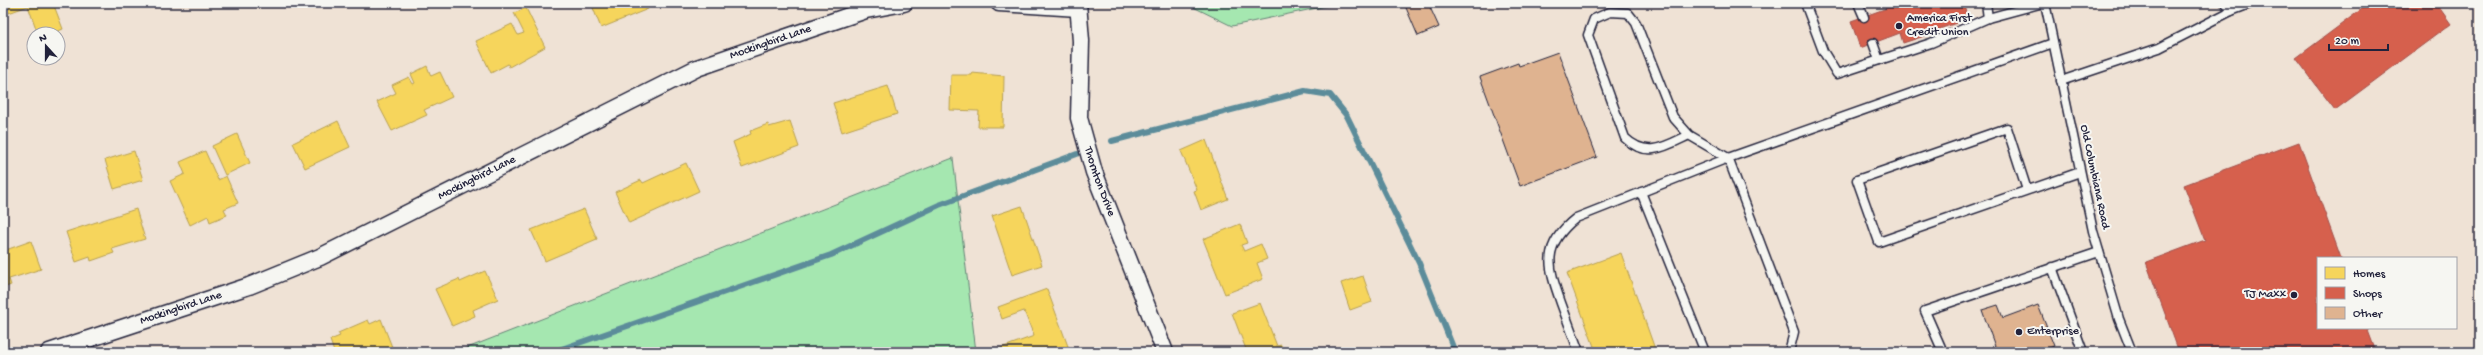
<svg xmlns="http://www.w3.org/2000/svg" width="2483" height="355" font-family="'Gochi Hand',sans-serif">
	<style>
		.green { fill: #a5e7b0; stroke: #648476 }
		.homes { fill: #f6d55c; stroke: #b69f52 }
		.shops { fill: #d6604d; stroke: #a04d48 }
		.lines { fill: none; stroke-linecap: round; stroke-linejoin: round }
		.stream { stroke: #5c8c9a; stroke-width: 6 }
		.building { fill: #dfb390; stroke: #22223b }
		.lane-casing { stroke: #22223b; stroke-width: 11 }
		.street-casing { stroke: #22223b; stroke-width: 19 }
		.lane { stroke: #f6f6f2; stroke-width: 8 }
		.street { stroke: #f6f6f2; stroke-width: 16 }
		.poi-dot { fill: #22223b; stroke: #f6f6f2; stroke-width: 1.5 }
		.labels { text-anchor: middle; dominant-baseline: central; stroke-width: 4; stroke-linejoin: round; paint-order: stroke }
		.poi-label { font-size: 12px; fill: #22223b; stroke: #f6f6f2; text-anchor: start }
		.street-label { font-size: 12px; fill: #22223b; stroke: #f6f6f2 }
	</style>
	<rect width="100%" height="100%" fill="#efe2d5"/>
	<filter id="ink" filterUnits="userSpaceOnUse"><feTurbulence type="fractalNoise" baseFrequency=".025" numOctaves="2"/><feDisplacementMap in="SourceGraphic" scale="8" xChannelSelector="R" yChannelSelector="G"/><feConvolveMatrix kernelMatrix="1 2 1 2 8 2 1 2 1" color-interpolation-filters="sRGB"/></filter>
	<g filter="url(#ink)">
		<g class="green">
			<path d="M1185 3H1350L1336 4 1232 26Z"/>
			<path d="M953 158 976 352H457Z"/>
		</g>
		<g class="homes">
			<path d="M3 3H53L63 29 51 34H38L28 6 3 15Z"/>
			<path d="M591 3H646L648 9 601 28Z"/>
			<path d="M526 8 545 47 509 67 508 64 491 73 476 41 512 24 518 35 524 33 514 13Z"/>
			<path d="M427 66 431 76 440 72 452 97 424 110 427 115 392 131 377 102 396 93 392 85 409 77 413 84 415 83 411 74Z"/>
			<path d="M972 73 1004 76 1003 127H978L979 111 950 110 951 75H972Z"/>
			<path d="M888 86 897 114 842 132 833 103Z"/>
			<path d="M338 121 350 147 305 168 293 143Z"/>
			<path d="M790 121 799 147 742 168 733 142 751 134 750 131 768 124 769 127Z"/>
			<path d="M237 134 250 163 225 175 212 146Z"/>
			<path d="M1206 140 1228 199 1201 210 1194 191 1197 190 1181 151Z"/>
			<path d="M134 151 143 180 114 189 105 160Z"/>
			<path d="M205 151 218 180 226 176 238 203 224 209 227 215 210 222 208 216 190 225 170 181 185 174 180 162Z"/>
			<path d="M686 163 699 191 629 223 615 192 641 180 643 183Z"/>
			<path d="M1022 206 1042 265 1012 275 992 216Z"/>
			<path d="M136 209 145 239 112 249 114 253 91 261 90 257 76 262 66 232Z"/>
			<path d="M584 209 597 239 545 261 531 230Z"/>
			<path d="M1240 224 1247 243 1241 245 1244 251 1261 244 1267 259 1257 263 1263 279 1225 294 1203 239Z"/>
			<path d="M31 241 41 269 9 279 11 285 3 288V251Z"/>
			<path d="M1621 253 1656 352H1596L1567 273Z"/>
			<path d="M485 271 498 299 473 310 475 316 452 326 435 289 459 279 460 282Z"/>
			<path d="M1363 276 1372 302 1350 310 1341 283Z"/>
			<path d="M1047 289 1069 349 1060 352H990L1034 336 1024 311 1002 319 998 307Z"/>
			<path d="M1260 303 1277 346 1281 345 1284 352H1247L1232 313Z"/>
			<path d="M381 319 392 347 381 352H334L330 340 340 336 338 333 368 320 370 324Z"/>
		</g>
		<g class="shops">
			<path d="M1887 3H1963L1968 19 1939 29 1940 31 1903 43 1900 33 1860 48 1851 21 1890 7Z"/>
			<path d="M2370 3H2436L2451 24 2335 110 2296 58Z"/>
			<path d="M2299 142 2341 258H2318V328H2367L2376 352H2179L2146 262 2205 240 2184 185Z"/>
		</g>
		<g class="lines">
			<g class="stream">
				<path d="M1112 141 1305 91 1330 95 1347 116 1419 263 1455 352"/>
				<path d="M553 352 831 255 939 205 1077 154"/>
			</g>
		</g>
		<g class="building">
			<path d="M1404 3H1428L1439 27 1418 36Z"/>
			<path d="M1558 52 1597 157 1520 186 1480 77 1518 63 1519 66Z"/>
			<path d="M1998 305 2003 318 2038 305 2054 346 2039 352H1997L1982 310Z"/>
		</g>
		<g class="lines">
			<g class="lane-casing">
				<g id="lane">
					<path d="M1805 3 1823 51 1837 74 1931 43 1988 18 2043 3"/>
					<path d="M1858 3 1864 17"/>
					<path d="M1986 3 1988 18"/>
					<path d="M2045 3 2093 231 2119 319 2132 352"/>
					<path d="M2225 3 2231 11"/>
					<path d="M1873 43 1879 60"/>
					<path d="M2061 81 2159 48 2231 11 2252 3"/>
					<path d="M1689 135C1666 146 1647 159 1625 138L1588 35 1594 19 1610 12 1628 13 1636 23 1673 117 1689 135 1728 158 2053 43"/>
					<path d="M2027 190 2007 128 1857 180 1879 242 2080 172"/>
					<path d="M1641 192 1705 352"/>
					<path d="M2052 267 2083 352"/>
					<path d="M1579 352C1573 336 1567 319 1561 303 1548 266 1541 246 1576 218L1728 158 1794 332 1789 352"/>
					<path d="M1943 352 1925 311 2099 252"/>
				</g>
			</g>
			<g class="street-casing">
				<g id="street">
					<path d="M999 3 1078 8"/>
					<path id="s1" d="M1078 3 1081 41 1079 118 1094 172 1165 352"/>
					<path id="s2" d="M49 352 249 286 320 257 697 68 866 10 904 3"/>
				</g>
			</g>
			<use href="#lane" class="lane"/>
			<use href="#street" class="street"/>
		</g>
	</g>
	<g class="poi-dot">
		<circle cx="1899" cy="26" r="4"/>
		<circle cx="2294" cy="295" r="4"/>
		<circle cx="2019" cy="332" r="4"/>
	</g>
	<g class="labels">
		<g class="poi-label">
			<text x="1907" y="19">America First<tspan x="1907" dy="14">Credit Union</tspan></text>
			<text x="2286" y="295" text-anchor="end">TJ Maxx</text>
			<text x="2027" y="332">Enterprise</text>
		</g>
		<g class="street-label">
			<text stroke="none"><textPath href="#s2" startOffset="787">Mockingbird Lane</textPath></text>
			<text transform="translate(2094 177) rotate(78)">Old Columbiana Road</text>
			<text stroke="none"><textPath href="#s2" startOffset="463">Mockingbird Lane</textPath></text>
			<text stroke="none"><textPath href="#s1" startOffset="182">Thornton Drive</textPath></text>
			<text stroke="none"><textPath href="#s2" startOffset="139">Mockingbird Lane</textPath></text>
		</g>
	</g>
	<rect width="2483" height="355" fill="none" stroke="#f6f6f2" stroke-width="16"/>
	<rect x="8" y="8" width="2467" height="339" fill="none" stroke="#22223b" stroke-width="1.5" filter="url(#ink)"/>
	<rect x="2317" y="257" width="140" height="72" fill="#f6f6f2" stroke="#a1a1a9"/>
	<rect x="2325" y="267" width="20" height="12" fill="#f6d55c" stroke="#a1a1a9"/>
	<text x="2353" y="277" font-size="12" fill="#22223b">Homes</text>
	<rect x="2325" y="287" width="20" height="12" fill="#d6604d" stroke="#a1a1a9"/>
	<text x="2353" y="297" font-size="12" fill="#22223b">Shops</text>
	<rect x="2325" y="307" width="20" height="12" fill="#dfb390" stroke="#a1a1a9"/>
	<text x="2353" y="317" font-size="12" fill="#22223b">Other</text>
	<g transform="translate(46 46) rotate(339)"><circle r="19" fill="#f6f6f2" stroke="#a1a1a9"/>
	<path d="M0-3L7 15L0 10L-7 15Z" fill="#22223b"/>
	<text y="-6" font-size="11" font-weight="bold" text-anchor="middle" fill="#22223b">N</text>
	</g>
	<path d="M2329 44v6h59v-6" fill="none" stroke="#22223b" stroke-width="2"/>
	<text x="2335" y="44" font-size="12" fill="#22223b" stroke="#f6f6f2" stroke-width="3" paint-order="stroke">20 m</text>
</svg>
